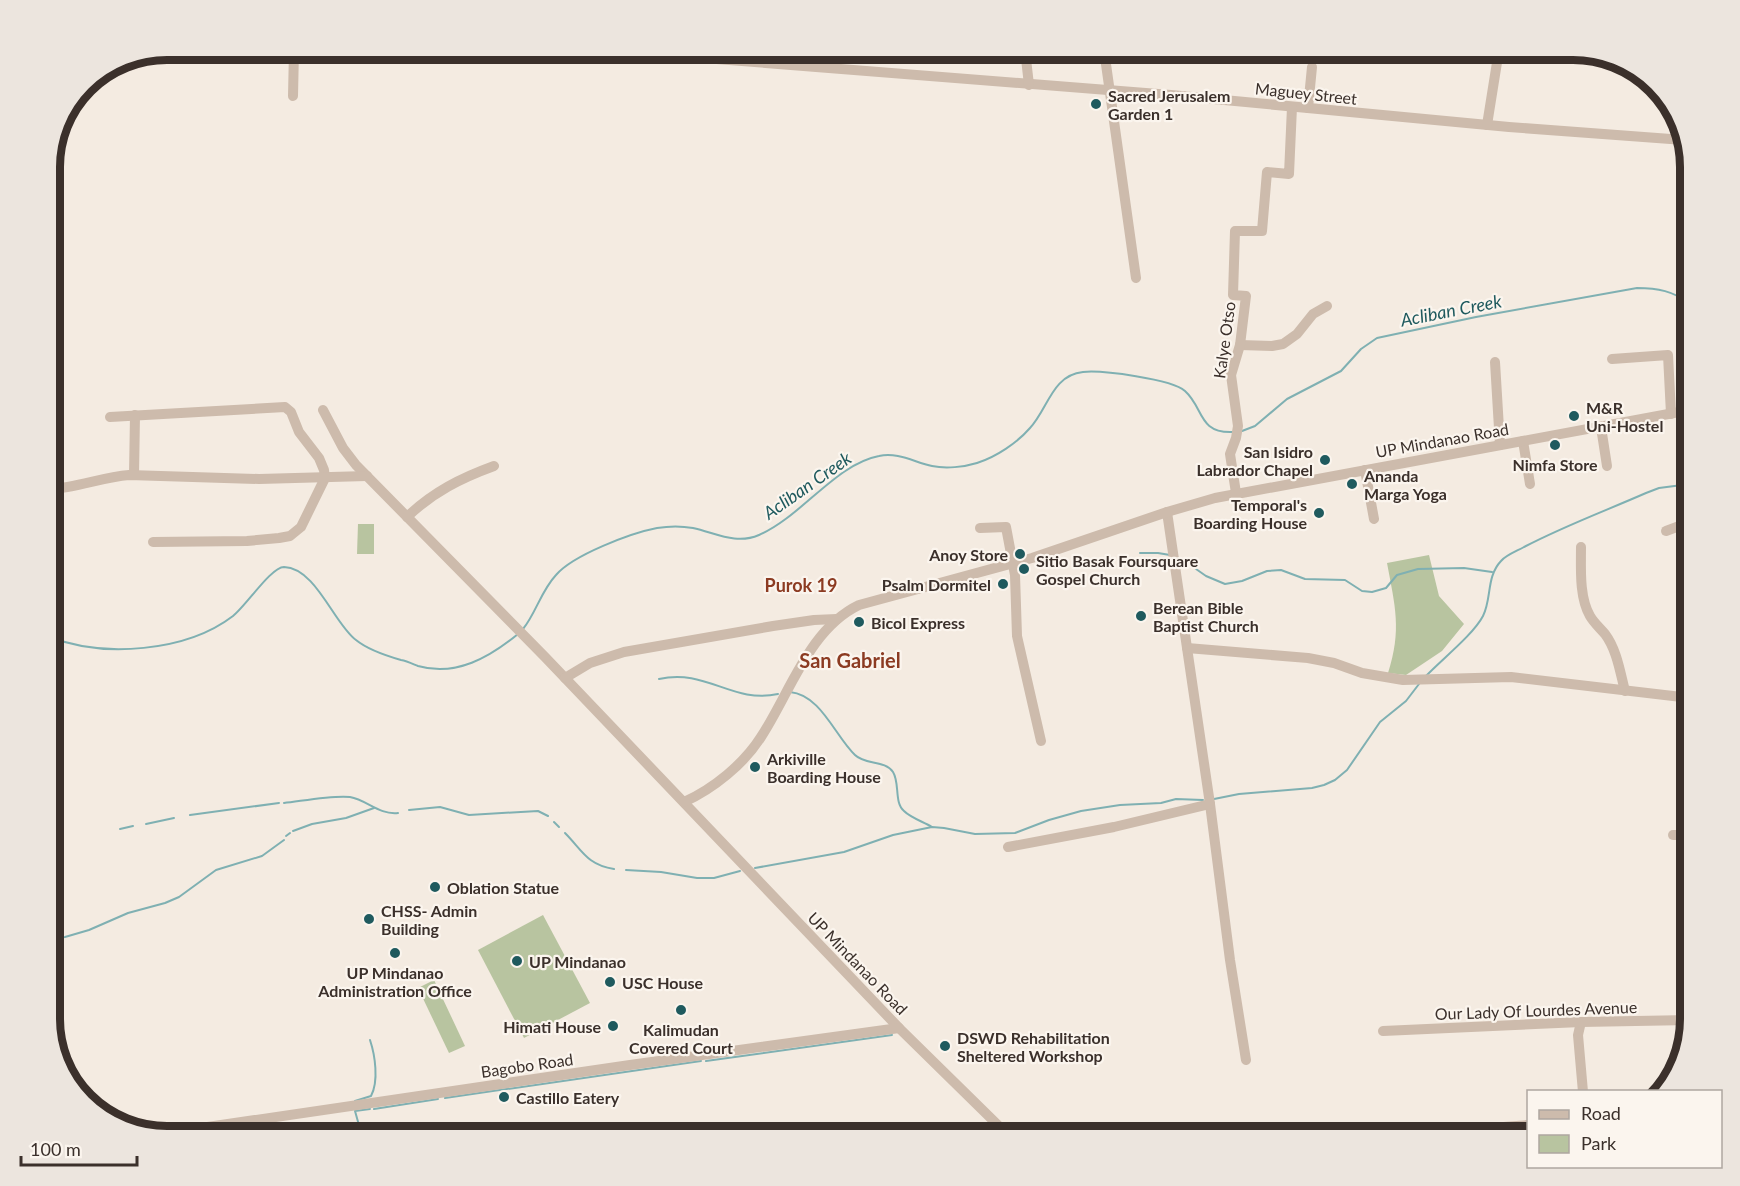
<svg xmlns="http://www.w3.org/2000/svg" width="1740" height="1186" font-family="Lato,sans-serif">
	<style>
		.green { fill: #b8c4a0 }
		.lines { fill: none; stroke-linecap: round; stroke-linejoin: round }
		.stream { stroke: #7fb0b2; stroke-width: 2 }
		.minor { stroke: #cdbbac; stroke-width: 10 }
		.poi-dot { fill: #1f5a5e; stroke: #fbf5ee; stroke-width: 2 }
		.labels { text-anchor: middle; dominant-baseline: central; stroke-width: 4.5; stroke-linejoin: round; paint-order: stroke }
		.street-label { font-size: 16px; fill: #3b302b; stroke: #fbf5ee }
		.poi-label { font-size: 16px; font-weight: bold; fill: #3b302b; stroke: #fbf5ee; text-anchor: start }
		.water-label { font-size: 18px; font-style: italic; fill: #1f5a5e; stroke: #fbf5ee }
		.neighbourhood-label { font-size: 18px; font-weight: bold; fill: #8c3b22; stroke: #fbf5ee }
		.quarter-label { font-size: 20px; font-weight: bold; fill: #8c3b22; stroke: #fbf5ee }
		.rim { fill: none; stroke: #3b302b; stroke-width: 8 }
	</style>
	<rect width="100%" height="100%" fill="#f4ebe1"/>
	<g class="green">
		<path d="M358 524H374V554H357Z"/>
		<path d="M1429 555 1439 596 1464 624 1442 651 1406 675 1388 673C1402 630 1395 606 1387 563Z"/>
		<path d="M543 915 590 1003 524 1038 478 950Z"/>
		<path d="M434 980 465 1046 449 1053 418 988Z"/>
	</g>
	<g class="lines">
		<g class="stream">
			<path d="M1242 431 1255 426 1287 399 1341 371 1361 349 1377 338 1476 317 1637 288C1657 288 1674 291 1690 304"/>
			<path d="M1140 553H1158L1170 555"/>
			<path d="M1178 559 1186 562 1206 576 1225 584 1242 581 1267 571 1281 570 1305 579 1345 580 1362 591 1372 592 1386 588 1397 575 1418 569 1464 568 1492 572"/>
			<path d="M523 629C536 613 541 591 556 575 573 555 631 533 657 528 669 526 682 526 693 528 716 533 736 545 759 535 801 517 836 464 879 456 898 452 914 462 932 466 946 469 964 467 977 463 996 457 1017 443 1030 428 1048 409 1052 375 1083 372 1101 370 1172 379 1185 391 1204 408 1198 433 1232 432"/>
			<path d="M50 637C103 658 186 652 233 616 246 606 271 567 284 567 316 568 334 624 356 640 367 649 387 656 401 660 407 661 413 664 418 666 456 677 490 657 518 634"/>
			<path d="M1426 676C1441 660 1473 635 1483 616 1492 598 1486 577 1501 561 1506 555 1517 551 1524 547 1564 526 1605 511 1646 493L1659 488 1690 484"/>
			<path d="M659 679C706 668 732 704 778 694"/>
			<path d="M790 692C821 695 835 736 855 755 865 765 885 760 893 772 900 783 894 803 904 811 911 818 924 822 932 827"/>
			<path d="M1214 799 1239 794 1312 788 1324 785 1335 780 1347 770 1380 722 1406 701 1419 684"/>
			<path d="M284 803C302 801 333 795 350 797 367 800 379 815 398 813"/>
			<path d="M409 810 440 807 469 815 538 811 548 816"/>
			<path d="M190 815 279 803"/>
			<path d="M554 822 559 827"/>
			<path d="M146 824 174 818"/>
			<path d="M120 829 133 826"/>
			<path d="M293 831 312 824 346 818 374 808"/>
			<path d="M565 833C582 850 587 865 614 869"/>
			<path d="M286 836 290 833"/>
			<path d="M755 868 844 852 893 835 932 827 944 828 975 834 1015 833 1049 820 1081 811 1120 805 1161 803 1176 799 1203 800"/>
			<path d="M626 870 661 872 697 878H714L740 871"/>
			<path d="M50 938 65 937 89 930 128 913 165 903 179 897 216 870 262 856 284 840"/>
			<path d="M706 1061 892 1035"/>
			<path d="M445 1098 701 1061"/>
			<path d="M355 1101 371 1096C379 1081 375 1055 370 1040"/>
			<path d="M374 1109 438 1099"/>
			<path d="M362 1136 355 1111 370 1109"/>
		</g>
		<g class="minor">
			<path d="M602 50 1171 95 1509 127 1684 140"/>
			<path d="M1025 50 1029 85"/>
			<path d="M1104 50 1136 278"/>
			<path d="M293 96 294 50"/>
			<path d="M1308 108 1312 67"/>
			<path d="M1487 125 1499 50"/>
			<path d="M1240 345 1272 346 1283 344 1297 334 1313 314 1327 306"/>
			<path d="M1612 359 1668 355 1671 414"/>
			<path d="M1495 362 1500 445"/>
			<path d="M323 410 343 448 356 465 545 657 899 1028 1009 1136"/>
			<path d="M110 417 285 407 291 412 299 432 319 458 324 470 325 478 301 527 290 536 279 538 247 541 153 542"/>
			<path d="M1601 427 1607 466"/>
			<path d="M1523 441 1530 484"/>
			<path d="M1365 470 1374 519"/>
			<path d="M134 475 135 415"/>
			<path d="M50 489C77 488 102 477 129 475L259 479 367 476"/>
			<path d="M1236 493 1230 454 1236 438 1238 426 1231 375 1240 345 1246 296 1233 295 1235 231H1262L1267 172 1289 174 1292 107"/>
			<path d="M1167 512 1210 804 1230 960 1246 1060"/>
			<path d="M407 517C433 492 461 478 494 466"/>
			<path d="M980 528 1006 527 1015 575 1017 636 1041 741"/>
			<path d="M1666 531 1690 522"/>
			<path d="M1581 547C1581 568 1579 597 1590 616 1594 623 1600 628 1605 634 1617 650 1620 672 1625 691"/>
			<path d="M1187 648 1308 658 1334 663 1362 673 1403 680 1511 677 1690 698"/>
			<path d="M565 678 590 663 624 652 773 626 814 620 837 619"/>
			<path d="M684 802C713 789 744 764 761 737 790 693 809 629 859 605L1032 558 1167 512 1215 498 1690 410"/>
			<path d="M1673 835H1690"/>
			<path d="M1008 847 1114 827 1210 804"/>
			<path d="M1581 1022 1578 1035 1583 1092"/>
			<path d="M1383 1031 1581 1022 1690 1020"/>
			<path d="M160 1134 630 1065 899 1028"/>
			<path d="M1386 1136 1528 1125"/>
		</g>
	</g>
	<g class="poi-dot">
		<circle cx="1096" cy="104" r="6"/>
		<circle cx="1574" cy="416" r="6"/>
		<circle cx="1555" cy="445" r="6"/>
		<circle cx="1325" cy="460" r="6"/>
		<circle cx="1352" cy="484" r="6"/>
		<circle cx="1319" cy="513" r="6"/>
		<circle cx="1020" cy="554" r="6"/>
		<circle cx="1024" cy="569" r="6"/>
		<circle cx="1003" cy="584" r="6"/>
		<circle cx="1141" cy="616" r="6"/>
		<circle cx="859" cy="622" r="6"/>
		<circle cx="755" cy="767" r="6"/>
		<circle cx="435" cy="887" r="6"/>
		<circle cx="369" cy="919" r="6"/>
		<circle cx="395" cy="953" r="6"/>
		<circle cx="517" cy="961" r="6"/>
		<circle cx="610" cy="982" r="6"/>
		<circle cx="681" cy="1010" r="6"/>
		<circle cx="613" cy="1026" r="6"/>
		<circle cx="945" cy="1046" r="6"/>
		<circle cx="504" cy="1097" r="6"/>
	</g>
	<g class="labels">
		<g class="street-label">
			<text transform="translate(1306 93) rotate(6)">Maguey Street</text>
			<text transform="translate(1224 340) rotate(-82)">Kalye Otso</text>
			<text transform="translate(1442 440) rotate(-10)">UP Mindanao Road</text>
			<text transform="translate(858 963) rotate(46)">UP Mindanao Road</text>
			<text transform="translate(1536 1010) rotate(-2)">Our Lady Of Lourdes Avenue</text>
			<text transform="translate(527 1065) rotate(-8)">Bagobo Road</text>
		</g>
		<g class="poi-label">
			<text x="1108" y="95">Sacred Jerusalem<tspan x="1108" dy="18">Garden 1</tspan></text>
			<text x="1586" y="407">M&amp;R<tspan x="1586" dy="18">Uni-Hostel</tspan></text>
			<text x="1313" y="451" text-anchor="end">San Isidro<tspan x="1313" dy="18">Labrador Chapel</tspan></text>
			<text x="1555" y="464" text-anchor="middle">Nimfa Store</text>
			<text x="1364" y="475">Ananda<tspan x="1364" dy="18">Marga Yoga</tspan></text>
			<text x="1307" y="504" text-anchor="end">Temporal's<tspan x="1307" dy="18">Boarding House</tspan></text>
			<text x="1008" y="554" text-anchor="end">Anoy Store</text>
			<text x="1036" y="560">Sitio Basak Foursquare<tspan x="1036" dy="18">Gospel Church</tspan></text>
			<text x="991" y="584" text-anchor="end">Psalm Dormitel</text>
			<text x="1153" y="607">Berean Bible<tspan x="1153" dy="18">Baptist Church</tspan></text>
			<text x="871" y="622">Bicol Express</text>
			<text x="767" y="758">Arkiville<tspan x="767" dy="18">Boarding House</tspan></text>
			<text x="447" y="887">Oblation Statue</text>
			<text x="381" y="910">CHSS- Admin<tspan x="381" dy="18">Building</tspan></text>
			<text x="529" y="961">UP Mindanao</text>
			<text x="395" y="972" text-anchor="middle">UP Mindanao<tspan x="395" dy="18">Administration Office</tspan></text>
			<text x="622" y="982">USC House</text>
			<text x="601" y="1026" text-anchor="end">Himati House</text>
			<text x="681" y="1029" text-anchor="middle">Kalimudan<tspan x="681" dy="18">Covered Court</tspan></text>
			<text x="957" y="1037">DSWD Rehabilitation<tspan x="957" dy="18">Sheltered Workshop</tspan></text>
			<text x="516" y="1097">Castillo Eatery</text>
		</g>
		<g class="water-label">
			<text transform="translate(1451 310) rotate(-11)">Acliban Creek</text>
			<text transform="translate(807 485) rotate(-35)">Acliban Creek</text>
		</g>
		<g class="neighbourhood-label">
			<text x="801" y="585">Purok 19</text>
		</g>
		<g class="quarter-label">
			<text x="850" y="660">San Gabriel</text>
		</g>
	</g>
	<path d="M0 0H1740V1186H0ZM167 60H1573A107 107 0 0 1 1680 167V1019A107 107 0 0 1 1573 1126H167A107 107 0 0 1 60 1019V167A107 107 0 0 1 167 60Z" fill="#ece5de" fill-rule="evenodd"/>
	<path class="rim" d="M167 60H1573A107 107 0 0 1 1680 167V1019A107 107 0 0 1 1573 1126H167A107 107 0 0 1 60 1019V167A107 107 0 0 1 167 60Z"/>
	<rect x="1527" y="1090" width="195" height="78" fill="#fbf5ee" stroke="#aea6a0" stroke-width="1.5"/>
	<rect x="1539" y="1110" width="30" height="9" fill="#cdbbac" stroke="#aea6a0" stroke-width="1.5"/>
	<text x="1581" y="1120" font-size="18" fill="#3b302b">Road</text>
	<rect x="1539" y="1135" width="30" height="18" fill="#b8c4a0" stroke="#aea6a0" stroke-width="1.5"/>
	<text x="1581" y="1150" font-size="18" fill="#3b302b">Park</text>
	<path d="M21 1156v9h116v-9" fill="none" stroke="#3b302b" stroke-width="3"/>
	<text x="30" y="1156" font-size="18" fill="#3b302b" stroke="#fbf5ee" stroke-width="4.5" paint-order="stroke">100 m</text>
</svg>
